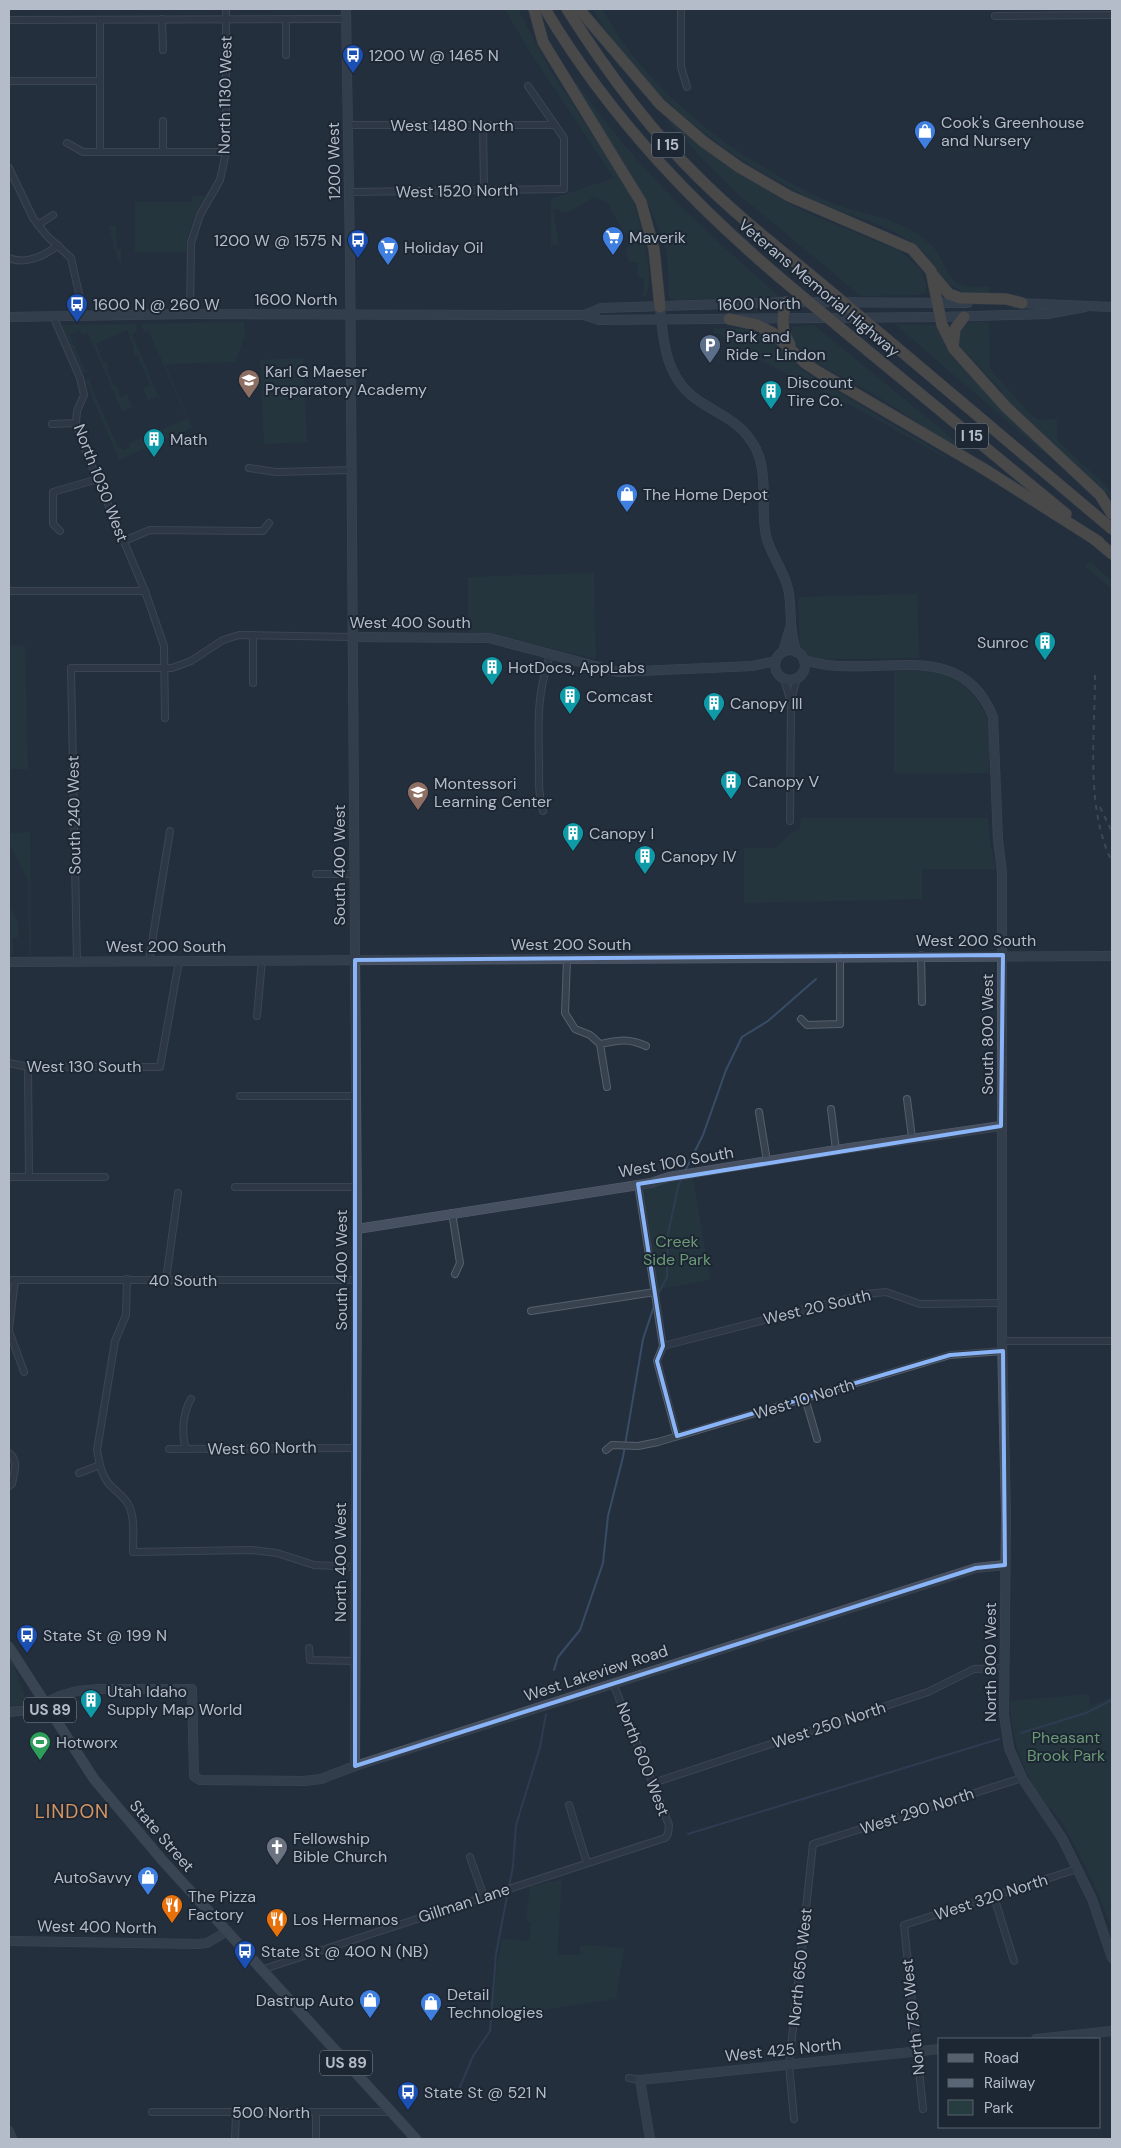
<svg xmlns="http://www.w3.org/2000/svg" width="1121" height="2148" font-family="'DM Sans',sans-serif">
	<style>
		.green { fill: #263c3f }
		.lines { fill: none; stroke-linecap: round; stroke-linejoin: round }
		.stream { stroke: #394c67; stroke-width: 2 }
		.street-casing { stroke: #565f6c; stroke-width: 8 }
		.secondary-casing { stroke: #565f6c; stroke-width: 10 }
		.primary-casing { stroke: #414a57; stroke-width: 11 }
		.highway-casing { stroke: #434c59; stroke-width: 12 }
		.street { stroke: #38414e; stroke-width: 6 }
		.secondary { stroke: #465061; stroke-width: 9 }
		.primary { stroke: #56606e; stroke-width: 10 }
		.highway { stroke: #746855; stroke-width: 11 }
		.rail { stroke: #5a6575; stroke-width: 2; stroke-dasharray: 5 5; stroke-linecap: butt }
		.highway-bridge-casing { stroke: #434c59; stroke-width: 12; stroke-linecap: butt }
		.highway-bridge { stroke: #746855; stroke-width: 11 }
		.marked { fill: none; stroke: #8ab4f8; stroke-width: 4; stroke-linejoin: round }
		.labels { text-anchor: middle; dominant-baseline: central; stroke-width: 4; stroke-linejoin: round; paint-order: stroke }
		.shield { fill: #1d2633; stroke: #878f9c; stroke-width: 1 }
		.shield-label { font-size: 15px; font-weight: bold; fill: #b4bcc9 }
		.poi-label { font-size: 16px; fill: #b4bcc9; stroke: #1d2633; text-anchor: start }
		.street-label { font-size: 16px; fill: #b4bcc9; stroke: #1d2633 }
		.park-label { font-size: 16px; fill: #6b9a76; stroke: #1d2633 }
		.quarter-label { font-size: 19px; letter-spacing: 1px; fill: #d59563; stroke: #1d2633 }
	</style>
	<rect width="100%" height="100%" fill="#242f3e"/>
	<g class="green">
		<path d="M505 9H518L550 70 630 193C638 211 657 281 645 297L642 296 645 279 637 277 638 262H629L626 253 631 237 624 233 607 202 594 197 570 211 560 213 559 209 553 210 559 245 551 246V199L614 178 525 44Z"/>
		<path d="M592 9H602C651 97 739 161 830 202 856 214 888 215 912 231 919 235 927 241 933 247 943 257 947 281 962 285 970 288 981 286 989 287V293H964L952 285 945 286C936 273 932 259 920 248 898 229 858 218 830 207 814 201 798 192 783 184 704 142 640 85 592 9Z"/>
		<path d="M577 83C633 165 705 232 780 297L676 300 669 298C668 283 670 267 666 252 653 196 604 135 573 85Z"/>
		<path d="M670 119 740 174 784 201 808 213 900 251 920 269 926 283V293L917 295 861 296 731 188 667 121Z"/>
		<path d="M192 196H205L192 221 185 252H135V202H191Z"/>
		<path d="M116 225V249H121V261H118L109 226Z"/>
		<path d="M244 322 245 336 235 362 165 364 192 428 119 460 85 380 94 377 89 381 118 448 122 447 124 450 129 448 130 443 187 419 149 331 144 332 141 324Z"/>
		<path d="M971 322H989L990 369 1030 414 1039 420 1057 419V440L1112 492V498L1006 399 1002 395V391L960 346 956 333 962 326Z"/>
		<path d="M135 324 137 332 132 334 158 396 148 400 143 388 150 385 137 355H135L133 350 135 348 131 340 128 338 130 337 127 330 96 343 99 351 101 350 102 352 99 353 103 362H106L109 367 107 369 114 386H116L121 398 127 395 132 407 122 411 88 333 82 334 79 329 70 335 85 371 91 370 83 374 62 325Z"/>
		<path d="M895 324 937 325 946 348 954 359 1044 449 1042 451Z"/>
		<path d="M814 325 971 454 977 459C943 441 912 418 880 398 857 384 831 373 810 357 802 351 786 338 793 327Z"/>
		<path d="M714 328C735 329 761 325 777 343 786 353 794 363 804 371L947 457 946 458 856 408 734 347 733 349 729 346 722 335 714 333Z"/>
		<path d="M303 358 307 442 264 444 260 360Z"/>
		<path d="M1090 562 1112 581V589L1085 567Z"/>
		<path d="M594 573 596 659 490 634 468 632V577Z"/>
		<path d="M917 594 919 658 812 659 800 647 798 600 800 597Z"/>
		<path d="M25 645 28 769H9V646Z"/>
		<path d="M894 670C909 671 925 669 940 673 967 680 988 707 990 735 991 748 989 761 989 773L894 774Z"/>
		<path d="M801 818H988L990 843 996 869H922V899L744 903V848H775L780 845 789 834 800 829Z"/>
		<path d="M30 832 31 955H29L28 880 11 847 9 848V833Z"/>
		<path d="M9 906 18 922 19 937 13 938V955H9Z"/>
		<path d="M692 1173 710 1280 660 1289 655 1292 638 1184Z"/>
		<path d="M9 1652 27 1703 9 1708Z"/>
		<path d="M1089 1694 1090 1706 1112 1697V1929C1099 1892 1081 1855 1061 1821 1056 1812 1047 1806 1041 1798 1021 1769 1011 1735 1010 1701Z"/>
		<path d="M562 1879 557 1955H581L580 1945 624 1948 616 1999 492 2017 487 2012 490 2008 502 1939 529 1941 531 1922 526 1921 530 1887Z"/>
	</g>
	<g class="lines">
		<g class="stream">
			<path d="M685 1171 703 1135 726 1070 742 1037 768 1021 816 979"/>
			<path d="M657 1296 667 1277 668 1234 678 1187 682 1178"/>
			<path d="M554 1670 558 1657 580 1630 603 1563 608 1516 623 1457 643 1339 654 1306"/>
			<path d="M1021 1733 1086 1713 1112 1700"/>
			<path d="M688 1834 999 1739"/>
			<path d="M509 1887 513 1866 516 1825 540 1747 546 1714"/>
			<path d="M455 2099 473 2056 490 2031 496 1954 508 1891"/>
		</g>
		<g class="street-casing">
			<g id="street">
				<path d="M681 9V67L687 87"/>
				<path d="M995 16 1112 15"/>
				<path d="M162 19 163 50"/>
				<path d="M9 20 346 19"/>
				<path d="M100 20V152"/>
				<path d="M286 55V20"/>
				<path d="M9 81H100"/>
				<path d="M163 121V152"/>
				<path d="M348 125H555"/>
				<path d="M483 125 484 190"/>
				<path d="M67 143 83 152H226"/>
				<path d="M9 168 33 218 47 236 71 258 84 316"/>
				<path d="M349 192 564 189V138L528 86"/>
				<path d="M38 225 53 215"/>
				<path d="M9 258C25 265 45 256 58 245"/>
				<path d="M190 314 191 243 200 215 220 180 226 152V9"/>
				<path d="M53 316 80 378 84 395 77 411 76 423 88 457 145 591 164 646 165 718"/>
				<path d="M52 424 76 423"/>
				<path d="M249 468 276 472 351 470"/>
				<path d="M60 531 53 524V492L98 479"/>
				<path d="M124 541 150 530 263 531 269 523"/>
				<path d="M9 591H145"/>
				<path d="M253 635V683"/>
				<path d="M784 679 790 699"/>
				<path d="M543 811C538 795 539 778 539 761 538 719 537 695 550 655"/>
				<path d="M790 821 791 700 797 678"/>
				<path d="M316 874H354"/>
				<path d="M921 955 922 1002"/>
				<path d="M567 959 565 1013 575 1029 590 1035 600 1044 607 1087"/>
				<path d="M149 961 170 831"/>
				<path d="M77 962 71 668H172L191 661 223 640 239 635 352 637"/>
				<path d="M257 1016 262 960"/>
				<path d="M801 1019 807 1025 840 1024V956"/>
				<path d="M600 1044C620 1040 628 1038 646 1046"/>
				<path d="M9 1063 28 1067H160L179 961"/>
				<path d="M28 1067 29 1177"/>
				<path d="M240 1096H356"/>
				<path d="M907 1099 912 1138"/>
				<path d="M831 1109 836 1150"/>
				<path d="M759 1112 767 1161"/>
				<path d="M9 1177H105"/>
				<path d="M638 1184 663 1346 657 1361 677 1436"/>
				<path d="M235 1187H356"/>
				<path d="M452 1213 460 1263 455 1274"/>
				<path d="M127 1279 126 1315 115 1341 97 1450C99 1462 101 1474 109 1484 116 1492 126 1497 130 1508 135 1521 133 1538 133 1552L251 1550 277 1553 314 1565 355 1567"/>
				<path d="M9 1280H357"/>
				<path d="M166 1280 178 1193"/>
				<path d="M531 1311 655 1292"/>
				<path d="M9 1329 15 1280"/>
				<path d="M9 1331 24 1372"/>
				<path d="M1002 1341H1112"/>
				<path d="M663 1346 866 1294 886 1292 920 1304 1002 1303"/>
				<path d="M805 1398 817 1439"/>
				<path d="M169 1449 355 1448"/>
				<path d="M186 1449C181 1434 183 1412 191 1399"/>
				<path d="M606 1450 612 1445 638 1446 658 1442 950 1355 1003 1351"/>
				<path d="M9 1453C19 1460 14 1473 12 1484L9 1486"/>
				<path d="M79 1473 100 1465"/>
				<path d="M309 1648 310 1660 355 1661"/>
				<path d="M653 1783 928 1692 974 1669 1003 1668"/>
				<path d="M569 1805 587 1863"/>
				<path d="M470 1857 484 1897"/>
				<path d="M994 1897 1014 1961"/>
				<path d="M261 1970 665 1838 668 1834 669 1825 613 1683"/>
				<path d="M629 2078 640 2080"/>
				<path d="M923 2109 904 1925 1077 1869"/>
				<path d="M152 2112H391"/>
				<path d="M794 2119 789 2065 813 1844 1022 1778"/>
				<path d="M235 2139 236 2112"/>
				<path d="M316 2139V2112"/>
			</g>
		</g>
		<g class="secondary-casing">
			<g id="secondary">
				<path d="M346 9 350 254 357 1229 355 1766"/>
				<path d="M1016 303 1112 307"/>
				<path d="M660 307C663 342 666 380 699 401 723 417 742 422 756 449 769 477 760 507 766 536 770 553 782 568 787 585 791 597 790 609 791 622 791 632 794 642 796 652"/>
				<path d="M584 315 601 308 786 302 968 303"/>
				<path d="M9 317 190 314 541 315H584L599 320 941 317 1047 314 1085 307"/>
				<path d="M352 637 489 638 618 672 752 666 776 661"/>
				<circle cx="790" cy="665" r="15"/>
				<path d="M783 652 790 628"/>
				<path d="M804 660C811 662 819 664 827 665 889 673 963 641 993 717L998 840 1002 872V1341L1006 1515 1004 1715 1009 1748 1022 1778 1062 1838 1092 1899 1112 1958"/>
				<path d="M9 962 1112 956"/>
				<path d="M357 1229 651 1183 669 1177 836 1150 1001 1126"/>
				<path d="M9 1712 30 1710 60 1696 77 1691 99 1689H192L194 1776 200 1780 304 1781 321 1779 355 1766 976 1568 1005 1565"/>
				<path d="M9 1941 198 1944 207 1943 226 1932"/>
				<path d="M1036 2039 1112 2031"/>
				<path d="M9 2131 12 2139"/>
				<path d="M650 2139 640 2080 940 2049"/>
			</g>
		</g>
		<g class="primary-casing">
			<path id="primary" d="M9 1647 94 1779 163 1861 416 2139"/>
		</g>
		<g class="highway-casing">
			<g id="highway">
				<path d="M534 9 543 42 641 202 654 249 660 307"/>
				<path d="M545 9C612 121 697 209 797 292"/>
				<path d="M567 9C605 69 647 127 698 177 739 218 786 254 830 291"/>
				<path d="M579 9 660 104 704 142 739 167 789 196 912 249 931 271 942 325 954 349 1006 407 1100 495 1112 514"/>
				<path d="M933 275 949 294 960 298 1006 299 1022 303"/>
				<path d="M786 302C782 319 781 329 790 345"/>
				<path d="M729 319 757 325 773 333 805 363 817 371 984 469 1099 542"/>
				<path d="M876 330 1112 529"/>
				<path d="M844 331 1066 514"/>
				<path d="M953 347 955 329 964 317"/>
				<path d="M1093 538 1112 554"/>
			</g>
		</g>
		<use href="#street" class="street"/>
		<use href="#secondary" class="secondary"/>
		<use href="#primary" class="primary"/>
		<use href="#highway" class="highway"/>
		<g class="rail">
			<path d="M1095 675C1095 735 1085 807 1112 862"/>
			<path d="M1100 807 1112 832"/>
		</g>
		<g class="highway-bridge-casing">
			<g id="highway-bridge">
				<path d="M830 291 876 330"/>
				<path d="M797 292 844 331"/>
			</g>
		</g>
		<use href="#highway-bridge" class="highway-bridge"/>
	</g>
	<path d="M0 0H1121V2148H0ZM1003 955 1001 1126 638 1184 663 1346 657 1361 677 1436 950 1355 1003 1351 1005 1565 976 1568 355 1766V960Z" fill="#242f3e" fill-opacity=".55" fill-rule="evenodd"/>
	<path class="marked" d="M1003 955 1001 1126 638 1184 663 1346 657 1361 677 1436 950 1355 1003 1351 1005 1565 976 1568 355 1766V960Z"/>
	<defs>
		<g id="bus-pin" transform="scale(1.125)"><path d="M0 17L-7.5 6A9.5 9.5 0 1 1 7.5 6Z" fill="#1a4fb4" stroke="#1d2633"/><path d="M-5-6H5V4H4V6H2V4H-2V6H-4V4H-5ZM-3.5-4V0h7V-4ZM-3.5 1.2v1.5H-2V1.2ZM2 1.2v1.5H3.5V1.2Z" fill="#fff"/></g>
		<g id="shop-pin" transform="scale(1.125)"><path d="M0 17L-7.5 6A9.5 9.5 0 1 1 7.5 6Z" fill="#3f7fe0" stroke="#1d2633"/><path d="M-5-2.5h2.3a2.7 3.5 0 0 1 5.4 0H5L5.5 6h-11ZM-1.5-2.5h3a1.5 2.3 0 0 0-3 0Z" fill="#fff"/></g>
		<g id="supermarket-pin" transform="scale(1.125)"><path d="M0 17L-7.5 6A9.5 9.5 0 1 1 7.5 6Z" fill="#3f7fe0" stroke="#1d2633"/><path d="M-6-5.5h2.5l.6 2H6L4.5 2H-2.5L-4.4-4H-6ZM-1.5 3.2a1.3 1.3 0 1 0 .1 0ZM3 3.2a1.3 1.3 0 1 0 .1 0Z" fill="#fff"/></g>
		<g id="parking-pin" transform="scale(1.125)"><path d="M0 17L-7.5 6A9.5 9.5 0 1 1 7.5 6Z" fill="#5c6f8a" stroke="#1d2633"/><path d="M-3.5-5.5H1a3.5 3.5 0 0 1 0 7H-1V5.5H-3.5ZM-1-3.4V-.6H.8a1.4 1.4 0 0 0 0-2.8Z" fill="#fff"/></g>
		<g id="school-pin" transform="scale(1.125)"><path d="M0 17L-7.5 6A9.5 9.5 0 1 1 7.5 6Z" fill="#8d6e63" stroke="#1d2633"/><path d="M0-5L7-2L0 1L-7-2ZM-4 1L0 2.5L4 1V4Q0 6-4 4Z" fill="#fff"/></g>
		<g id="building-pin" transform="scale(1.125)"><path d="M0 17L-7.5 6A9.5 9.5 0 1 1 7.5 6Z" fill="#0f9aa8" stroke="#1d2633"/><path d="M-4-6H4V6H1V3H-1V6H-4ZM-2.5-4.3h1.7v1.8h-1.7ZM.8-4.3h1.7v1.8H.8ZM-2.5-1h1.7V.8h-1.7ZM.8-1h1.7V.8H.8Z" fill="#fff"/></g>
		<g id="stadium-pin" transform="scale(1.125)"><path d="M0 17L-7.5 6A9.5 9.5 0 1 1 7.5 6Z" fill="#2e9e5b" stroke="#1d2633"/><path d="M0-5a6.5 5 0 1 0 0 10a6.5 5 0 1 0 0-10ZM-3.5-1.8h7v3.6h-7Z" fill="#fff"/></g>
		<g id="church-pin" transform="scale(1.125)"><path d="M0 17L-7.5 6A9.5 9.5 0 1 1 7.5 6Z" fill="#6b7280" stroke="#1d2633"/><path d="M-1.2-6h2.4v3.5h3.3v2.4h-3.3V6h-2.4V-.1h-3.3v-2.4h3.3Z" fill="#fff"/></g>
		<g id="restaurant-pin" transform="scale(1.125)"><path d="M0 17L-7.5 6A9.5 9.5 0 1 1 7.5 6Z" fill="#e8710a" stroke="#1d2633"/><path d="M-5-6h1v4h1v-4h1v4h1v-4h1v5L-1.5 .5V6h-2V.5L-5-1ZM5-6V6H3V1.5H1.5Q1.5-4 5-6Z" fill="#fff"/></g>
	</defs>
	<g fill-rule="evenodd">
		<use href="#bus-pin" x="353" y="55"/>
		<use href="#shop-pin" x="925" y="131"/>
		<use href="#supermarket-pin" x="613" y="237"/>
		<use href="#bus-pin" x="358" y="240"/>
		<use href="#supermarket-pin" x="388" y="247"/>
		<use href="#bus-pin" x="77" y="304"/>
		<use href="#parking-pin" x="710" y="345"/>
		<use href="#school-pin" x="249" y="380"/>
		<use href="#building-pin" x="771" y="391"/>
		<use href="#building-pin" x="154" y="439"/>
		<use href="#shop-pin" x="627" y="494"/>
		<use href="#building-pin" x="1045" y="642"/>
		<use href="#building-pin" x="492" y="667"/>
		<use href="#building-pin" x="570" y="696"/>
		<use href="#building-pin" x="714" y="703"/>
		<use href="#building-pin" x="731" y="781"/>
		<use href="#school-pin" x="418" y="792"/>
		<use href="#building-pin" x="573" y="833"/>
		<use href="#building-pin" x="645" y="856"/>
		<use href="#bus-pin" x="27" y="1635"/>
		<use href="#building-pin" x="91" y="1700"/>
		<use href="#stadium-pin" x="40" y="1742"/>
		<use href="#church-pin" x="277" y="1847"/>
		<use href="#shop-pin" x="148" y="1877"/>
		<use href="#restaurant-pin" x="172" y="1905"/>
		<use href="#restaurant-pin" x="277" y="1919"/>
		<use href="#bus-pin" x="245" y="1951"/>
		<use href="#shop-pin" x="370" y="2000"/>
		<use href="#shop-pin" x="431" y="2003"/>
		<use href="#bus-pin" x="408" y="2092"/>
	</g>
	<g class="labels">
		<g class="shield">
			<rect x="652" y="132.5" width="32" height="25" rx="4"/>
			<rect x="956" y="423.5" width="32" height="25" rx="4"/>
			<rect x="24" y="1697.5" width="52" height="25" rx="4"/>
			<rect x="320" y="2050.5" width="52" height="25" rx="4"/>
		</g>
		<g class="shield-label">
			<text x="668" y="145">I 15</text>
			<text x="972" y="436">I 15</text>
			<text x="50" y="1710">US 89</text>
			<text x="346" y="2063">US 89</text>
		</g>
		<g class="poi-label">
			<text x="369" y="55">1200 W @ 1465 N</text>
			<text x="941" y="122">Cook's Greenhouse<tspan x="941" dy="18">and Nursery</tspan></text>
			<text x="629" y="237">Maverik</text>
			<text x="342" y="240" text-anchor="end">1200 W @ 1575 N</text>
			<text x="404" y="247">Holiday Oil</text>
			<text x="93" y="304">1600 N @ 260 W</text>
			<text x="726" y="336">Park and<tspan x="726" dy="18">Ride - Lindon</tspan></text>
			<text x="265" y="371">Karl G Maeser<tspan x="265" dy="18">Preparatory Academy</tspan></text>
			<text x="787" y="382">Discount<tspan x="787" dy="18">Tire Co.</tspan></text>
			<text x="170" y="439">Math</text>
			<text x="643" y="494">The Home Depot</text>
			<text x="1029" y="642" text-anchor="end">Sunroc</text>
			<text x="508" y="667">HotDocs, AppLabs</text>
			<text x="586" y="696">Comcast</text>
			<text x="730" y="703">Canopy III</text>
			<text x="747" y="781">Canopy V</text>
			<text x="434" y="783">Montessori<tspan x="434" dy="18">Learning Center</tspan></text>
			<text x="589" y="833">Canopy I</text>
			<text x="661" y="856">Canopy IV</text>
			<text x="43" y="1635">State St @ 199 N</text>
			<text x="107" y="1691">Utah Idaho<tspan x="107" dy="18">Supply Map World</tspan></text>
			<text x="56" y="1742">Hotworx</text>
			<text x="293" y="1838">Fellowship<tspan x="293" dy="18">Bible Church</tspan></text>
			<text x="132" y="1877" text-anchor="end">AutoSavvy</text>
			<text x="188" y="1896">The Pizza<tspan x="188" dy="18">Factory</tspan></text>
			<text x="293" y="1919">Los Hermanos</text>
			<text x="261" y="1951">State St @ 400 N (NB)</text>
			<text x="447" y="1994">Detail<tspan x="447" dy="18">Technologies</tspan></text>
			<text x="354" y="2000" text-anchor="end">Dastrup Auto</text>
			<text x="424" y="2092">State St @ 521 N</text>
		</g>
		<g class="street-label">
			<text transform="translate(225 95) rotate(-89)">North 1130 West</text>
			<text x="452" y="125">West 1480 North</text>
			<text transform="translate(334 161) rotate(-91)">1200 West</text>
			<text transform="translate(457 191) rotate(-1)">West 1520 North</text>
			<text transform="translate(819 288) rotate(40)">Veterans Memorial Highway</text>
			<text x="296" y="299">1600 North</text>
			<text transform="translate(759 304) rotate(-1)">1600 North</text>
			<text transform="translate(101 483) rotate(69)">North 1030 West</text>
			<text x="410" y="622">West 400 South</text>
			<text transform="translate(74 815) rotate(-91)">South 240 West</text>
			<text transform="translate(339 865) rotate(-90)">South 400 West</text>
			<text x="976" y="940">West 200 South</text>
			<text x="571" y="944">West 200 South</text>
			<text x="166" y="946">West 200 South</text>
			<text transform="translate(987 1034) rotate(-90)">South 800 West</text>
			<text x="84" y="1066">West 130 South</text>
			<text transform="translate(676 1162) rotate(-10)">West 100 South</text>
			<text transform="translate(341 1270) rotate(-90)">South 400 West</text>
			<text x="183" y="1280">40 South</text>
			<text transform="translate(817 1307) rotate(-13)">West 20 South</text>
			<text transform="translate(804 1399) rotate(-17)">West 10 North</text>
			<text transform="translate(262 1448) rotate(-1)">West 60 North</text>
			<text transform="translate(340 1562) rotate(-90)">North 400 West</text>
			<text transform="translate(990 1662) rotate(-90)">North 800 West</text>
			<text transform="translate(596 1673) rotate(-18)">West Lakeview Road</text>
			<text transform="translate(829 1725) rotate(-18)">West 250 North</text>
			<text transform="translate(643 1759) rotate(69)">North 600 West</text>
			<text transform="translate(917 1811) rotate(-18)">West 290 North</text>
			<text transform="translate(162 1836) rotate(49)">State Street</text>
			<text transform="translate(991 1897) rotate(-18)">West 320 North</text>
			<text transform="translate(464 1903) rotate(-18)">Gillman Lane</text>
			<text transform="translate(97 1927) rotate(1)">West 400 North</text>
			<text transform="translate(800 1967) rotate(-84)">North 650 West</text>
			<text transform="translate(913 2017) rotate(-96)">North 750 West</text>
			<text transform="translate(783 2050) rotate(-6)">West 425 North</text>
			<text x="271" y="2112">500 North</text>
		</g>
		<g class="park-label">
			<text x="677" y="1241">Creek<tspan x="677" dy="18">Side Park</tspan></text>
			<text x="1066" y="1737">Pheasant<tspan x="1066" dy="18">Brook Park</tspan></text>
		</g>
		<g class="quarter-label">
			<text x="72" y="1811">LINDON</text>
		</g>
	</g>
	<rect width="1121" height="2148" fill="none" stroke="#b4bcc9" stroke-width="20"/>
	<rect x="938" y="2038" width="162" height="90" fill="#1d2633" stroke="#59626f"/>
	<rect x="948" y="2054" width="25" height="8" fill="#56606e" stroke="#59626f"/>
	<text x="984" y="2063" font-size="15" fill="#b4bcc9">Road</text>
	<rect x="948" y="2079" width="25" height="8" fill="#5a6575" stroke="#59626f"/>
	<text x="984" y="2088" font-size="15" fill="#b4bcc9">Railway</text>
	<rect x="948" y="2100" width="25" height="15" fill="#263c3f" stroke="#59626f"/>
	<text x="984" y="2113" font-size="15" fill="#b4bcc9">Park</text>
</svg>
